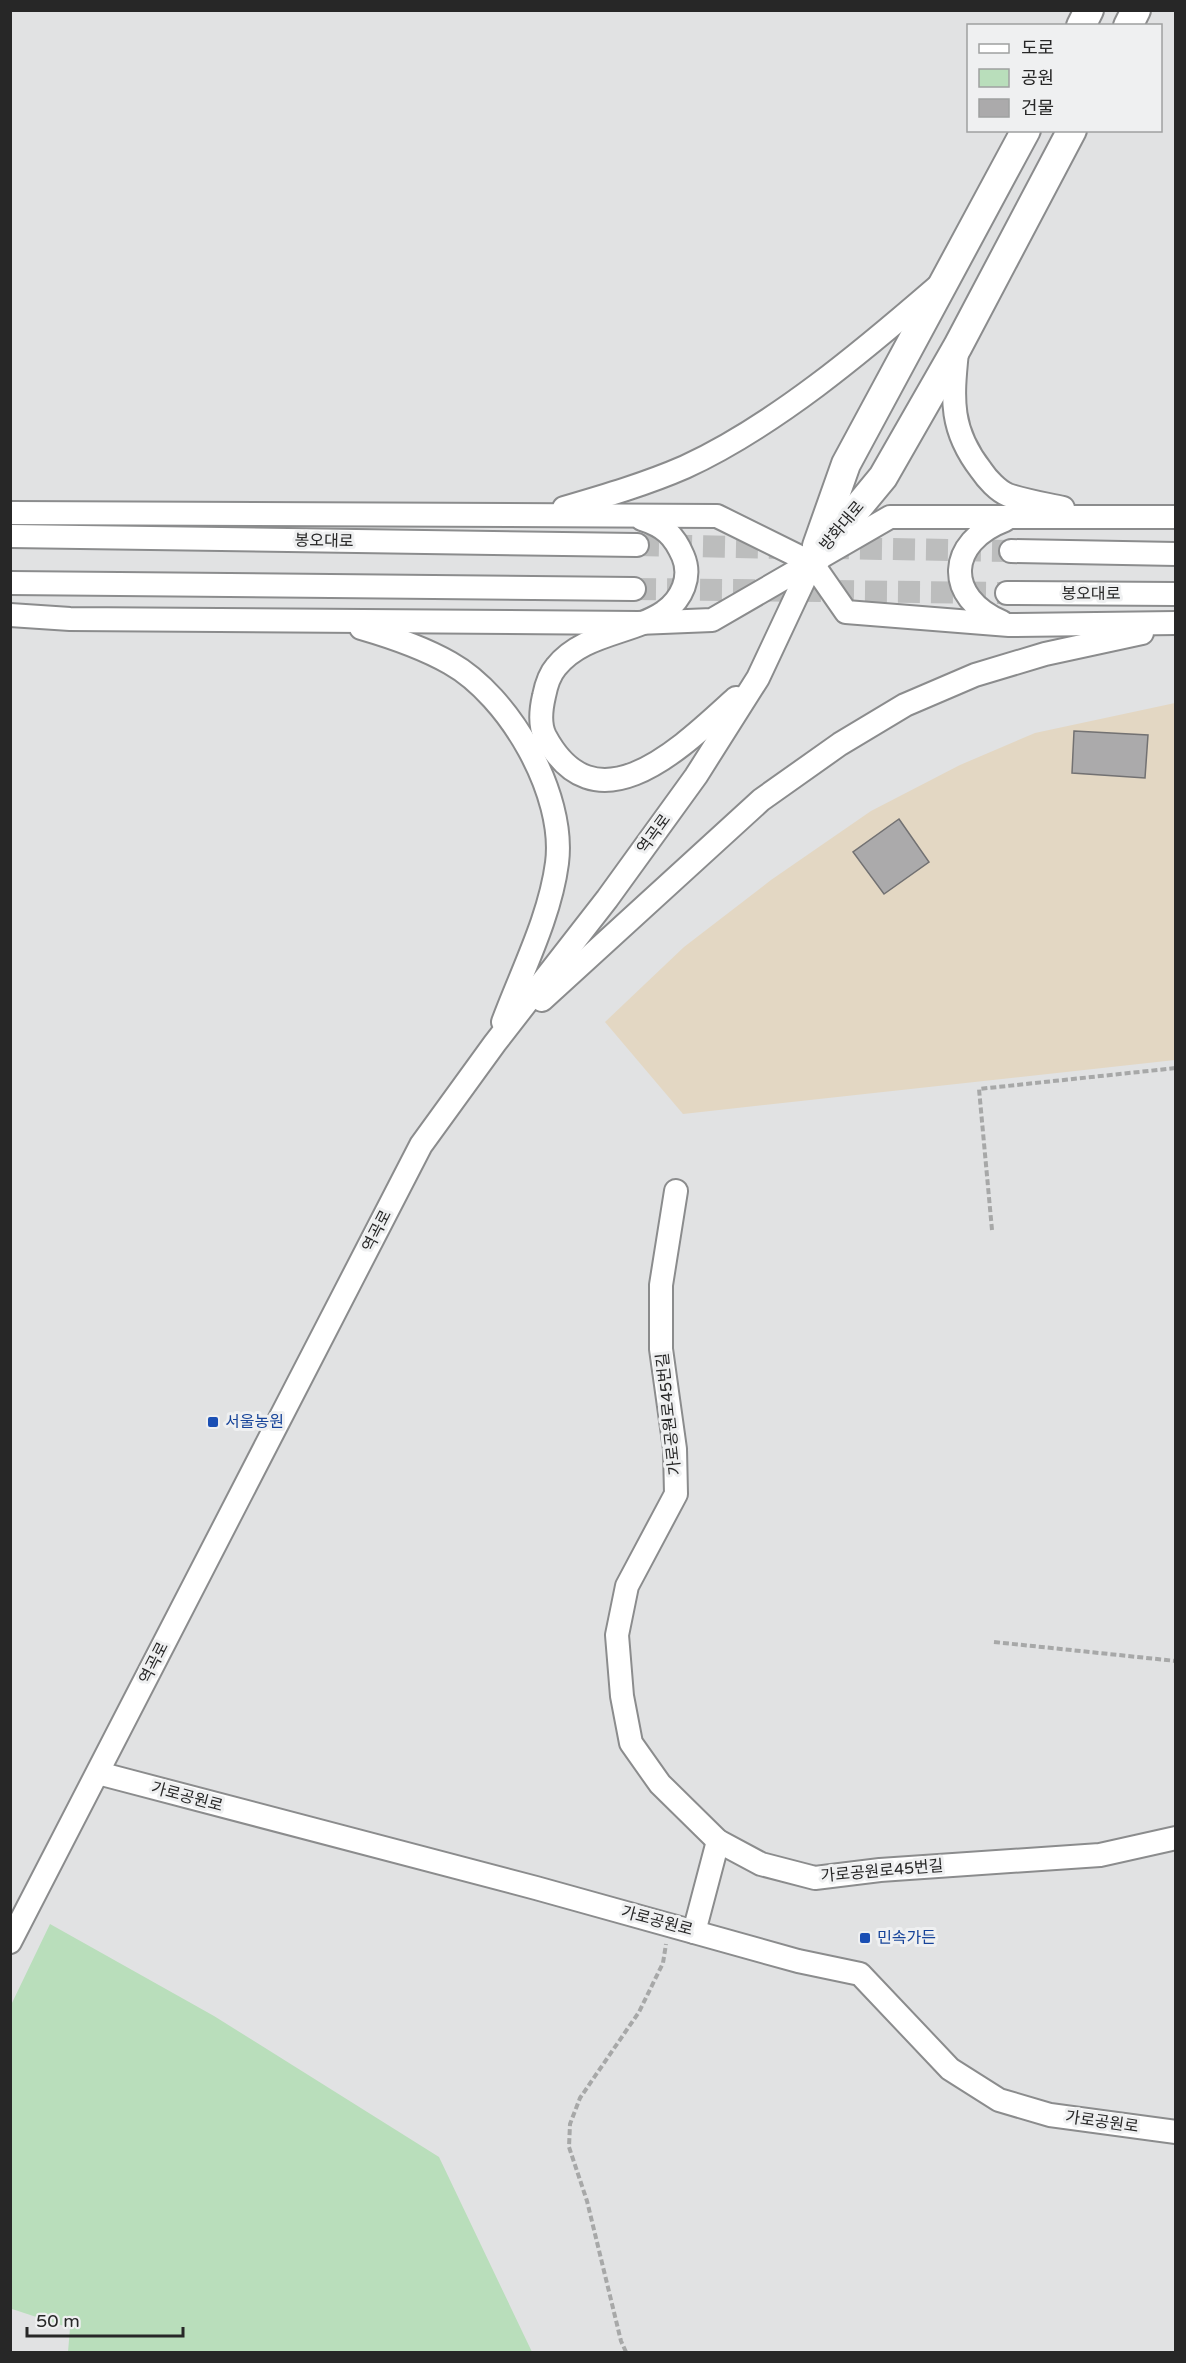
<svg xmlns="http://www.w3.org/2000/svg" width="1186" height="2363" font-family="'Varela Round','Noto Sans KR',sans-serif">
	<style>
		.industrial { fill: #e3d7c3 }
		.green { fill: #b9debb }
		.building { fill: #abaaab; stroke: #727172; stroke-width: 1.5 }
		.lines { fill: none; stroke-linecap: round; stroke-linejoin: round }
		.minor-tunnel { stroke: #bcbdbd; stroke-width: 22; stroke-dasharray: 22 11; stroke-linecap: butt }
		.minor-casing { stroke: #8b8c8d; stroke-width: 26 }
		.major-casing { stroke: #8b8c8d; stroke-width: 32 }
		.path { stroke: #a7a8a8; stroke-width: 4; stroke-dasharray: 6 3; stroke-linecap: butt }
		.minor { stroke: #fff; stroke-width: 22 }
		.major { stroke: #fff; stroke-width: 28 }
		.transit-dot { fill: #1a4fb4; stroke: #eff0f1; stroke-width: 2 }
		.labels { text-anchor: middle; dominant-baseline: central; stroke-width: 6; stroke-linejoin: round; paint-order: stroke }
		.street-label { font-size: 16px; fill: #272727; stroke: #eff0f1 }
		.transit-label { font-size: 16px; fill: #164399; stroke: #eff0f1; text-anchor: start }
	</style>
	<rect width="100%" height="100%" fill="#e1e2e3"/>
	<path class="industrial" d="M1175 703V1060L683 1114 605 1022 684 947 771 880 871 811 960 765 1035 733Z"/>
	<path class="green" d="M50 1924 214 2016 439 2157 532 2352H68L70 2328 12 2309 11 2005Z"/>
	<g class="building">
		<path d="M1074 731 1148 735 1145 778 1072 773Z"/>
		<path d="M899 819 929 862 884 894 853 852Z"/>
	</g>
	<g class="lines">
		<g class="minor-tunnel">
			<path d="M637 545 785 548"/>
			<path d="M827 548 1011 551"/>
			<path d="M634 589 1007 593"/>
		</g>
		<g class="minor-casing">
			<g id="minor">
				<path d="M957 352C952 400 950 430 981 470 987 479 998 491 1008 495 1026 501 1045 504 1063 508"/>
				<path d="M564 508C605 496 646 484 685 467 774 426 863 351 937 287"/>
				<path d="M10 513 717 516 812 563 846 612 1009 625 1176 623"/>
				<path d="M642 519C664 526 674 535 683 556 692 577 682 599 664 612 632 634 583 633 556 667 549 675 546 686 544 696 541 709 539 724 545 736 597 834 685 744 736 698"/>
				<path d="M10 536 637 545"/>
				<path d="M1011 551 1176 554"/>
				<path d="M10 583 634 589"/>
				<path d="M1007 593 1176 594"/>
				<path d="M10 615 70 619 638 623 712 620 890 517H1176"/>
				<path d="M1002 622C944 597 947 542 1005 520"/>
				<path d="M361 628C392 637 422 647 450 663 509 696 566 794 557 863 550 917 522 971 503 1022"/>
				<path d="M542 1000 761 800 840 744 905 705 975 675 1045 654 1142 633"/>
				<path d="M676 1191 661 1285V1349L675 1449 676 1494 627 1586 617 1635 622 1696 631 1743 660 1784 718 1841 761 1864 815 1878 880 1870 1100 1855 1176 1838"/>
				<path d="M98 1773 536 1888 798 1961 860 1974 950 2069 999 2100 1050 2115 1176 2132"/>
				<path d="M694 1932 718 1841"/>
				<path d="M10 1942 421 1145 495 1043 607 899 696 776 758 678 812 563"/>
			</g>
		</g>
		<g class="major-casing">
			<g id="major">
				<path d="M1081 26 1089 10"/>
				<path d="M1128 26 1136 10"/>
				<path d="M817 546 846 464 1026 130"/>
				<path d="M812 563 883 477 958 346 1072 130"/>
			</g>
		</g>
		<g class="path">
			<path d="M992 1230 979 1089 1176 1068"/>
			<path d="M994 1642 1176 1661"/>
			<path d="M626 2352 621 2341 587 2201 569 2147 570 2124 580 2098 639 2012 663 1963 666 1944"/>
		</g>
		<use href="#minor" class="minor"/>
		<use href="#major" class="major"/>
	</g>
	<g class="transit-dot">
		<rect x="207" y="1416" width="12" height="12" rx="3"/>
		<rect x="859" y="1932" width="12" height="12" rx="3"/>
	</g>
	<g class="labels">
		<g class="street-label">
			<text transform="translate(842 526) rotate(-50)">방화대로</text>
			<text transform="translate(324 541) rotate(1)">봉오대로</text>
			<text x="1091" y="594">봉오대로</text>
			<text transform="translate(654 834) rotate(-54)">역곡로</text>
			<text transform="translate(377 1231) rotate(-63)">역곡로</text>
			<text transform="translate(669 1414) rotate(-96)">가로공원로45번길</text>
			<text transform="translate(154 1663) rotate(-63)">역곡로</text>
			<text transform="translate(187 1797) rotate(15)">가로공원로</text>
			<text transform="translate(882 1871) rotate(-5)">가로공원로45번길</text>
			<text transform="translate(657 1921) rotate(15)">가로공원로</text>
			<text transform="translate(1102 2122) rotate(8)">가로공원로</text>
		</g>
		<g class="transit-label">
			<text x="225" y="1422">서울농원</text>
			<text x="877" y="1938">민속가든</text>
		</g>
	</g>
	<rect width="1186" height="2363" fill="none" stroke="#272727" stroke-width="24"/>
	<rect x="967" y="24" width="195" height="108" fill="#eff0f1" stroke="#9fa0a0" stroke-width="1.5"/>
	<rect x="979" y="44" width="30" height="9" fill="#ffffff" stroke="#9fa0a0" stroke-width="1.5"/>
	<text x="1021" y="54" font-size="18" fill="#272727">도로</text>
	<rect x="979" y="69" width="30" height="18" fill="#b9debb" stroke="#9fa0a0" stroke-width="1.5"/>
	<text x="1021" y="84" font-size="18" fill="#272727">공원</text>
	<rect x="979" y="99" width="30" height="18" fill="#abaaab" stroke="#9fa0a0" stroke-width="1.5"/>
	<text x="1021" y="114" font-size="18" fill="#272727">건물</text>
	<path d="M27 2327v9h156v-9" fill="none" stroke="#272727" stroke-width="3"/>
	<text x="36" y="2327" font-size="18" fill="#272727" stroke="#eff0f1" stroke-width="4.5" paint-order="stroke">50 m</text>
</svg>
